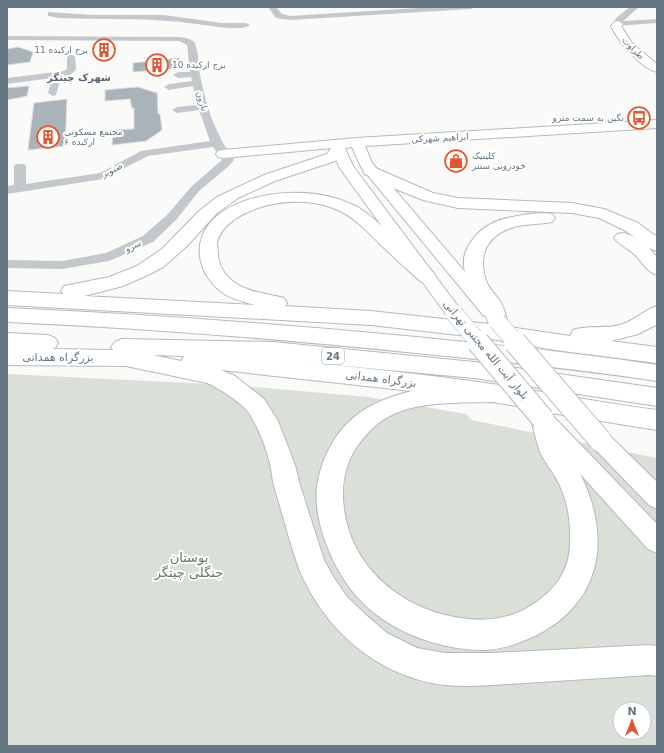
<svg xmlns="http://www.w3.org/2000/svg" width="664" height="753" font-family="'DejaVu Sans',Cairo,sans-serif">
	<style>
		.green { fill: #dadfd7; fill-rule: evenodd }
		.building { fill: #aab3b9; stroke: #dcdcda }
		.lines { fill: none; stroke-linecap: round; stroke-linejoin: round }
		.major-casing { stroke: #b5babe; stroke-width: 2 }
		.highway-casing { stroke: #b4b9bd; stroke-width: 2 }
		.minor { fill: #c3c8cc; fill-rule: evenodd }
		.major { fill: #fff; fill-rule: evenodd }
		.highway { fill: #fff; fill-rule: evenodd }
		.major-bridge-far1-casing { stroke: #b5babe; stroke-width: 18; stroke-linecap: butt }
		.major-bridge-casing { stroke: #b5babe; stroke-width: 24; stroke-linecap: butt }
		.major-bridge-far1 { stroke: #fff; stroke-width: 17 }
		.major-bridge { stroke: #fff; stroke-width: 22 }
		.labels { text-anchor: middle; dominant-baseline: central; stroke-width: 4; stroke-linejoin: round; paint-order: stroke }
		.far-street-label { font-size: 9px; fill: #657683; stroke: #fff }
		.far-poi-label { font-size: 9px; fill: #657683; stroke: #fff; text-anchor: start }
		.far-neighbourhood-label { font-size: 10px; font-weight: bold; fill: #57646e; stroke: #fff }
		.shield { fill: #fff; stroke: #939fa8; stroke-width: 1 }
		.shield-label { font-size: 10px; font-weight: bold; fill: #657683 }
		.street-label { font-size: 11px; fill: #657683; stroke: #fff }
		.near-park-label { font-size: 13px; fill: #687a64; stroke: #fff }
	</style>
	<rect width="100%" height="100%" fill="#fafaf8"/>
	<path class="green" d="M7 374 231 385 368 397 466 414 472 420 657 458V746H7ZM620 709H644V733H620Z"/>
	<g class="building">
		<path d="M18 47 33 52 30 62 7 65V49Z"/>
		<path d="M180 58 182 68 133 72V63Z"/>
		<path d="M29 86 27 96 7 100V88Z"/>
		<path d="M138 87 157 93 158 114H160L162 130 146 141 112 145 113 130 134 129V108H132L130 99 105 101V90Z"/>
		<path d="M67 99 65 146 28 150 34 103Z"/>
	</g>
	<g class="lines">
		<g class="major-casing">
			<g id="major">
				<path d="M618 21 623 24 621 26 632 43 657 64V72C640 68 618 41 611 26L614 22Z"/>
				<path d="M657 120V128L365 146 372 163 495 307 498 311 495 315 489 317 483 315 361 167 352 147 345 148 353 166 460 309 463 313 460 317 454 319 448 317 339 167 332 148 223 158 218 157 216 154 218 151 223 150 356 138Z"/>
				<path d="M543 410 550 413 657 524V553L648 549 536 425 532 419 536 413Z"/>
				<path d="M600 431 608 434 657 482V509L649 505 592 446 589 440 592 434Z"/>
			</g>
		</g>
		<g class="highway-casing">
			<g id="highway">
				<path d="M338 144 343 145 345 148 338 160 275 181 238 198 217 213 186 247 163 267 150 274 123 286 84 296 255 305C245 302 235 300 226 295 197 277 189 239 217 216 251 189 314 186 353 205 367 211 379 224 391 234 405 247 419 260 434 273L436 277 434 281 427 283 420 281C407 269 393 257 380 244 368 232 356 219 340 211 308 196 265 200 235 219 227 225 219 232 217 243 217 246 218 251 218 255 219 269 228 279 240 286 254 293 269 294 284 298L287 303 285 306 371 311 489 324C486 319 486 312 483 307 480 301 476 297 472 292 467 283 463 269 464 259 465 246 478 231 489 225 501 217 539 211 552 214L555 218 552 222C541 224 529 224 518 226 488 233 476 254 487 283 490 290 496 295 500 301 504 307 505 314 507 321L503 326 570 336 573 330C588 325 605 329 620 325 634 321 644 310 657 306L656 325 638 334 611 341 657 347V363L555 350 485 338 371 325 7 305V291L63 294 61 291 64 286 109 277 137 266 162 249 199 211 217 197 264 175 327 154 333 145Z"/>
				<path d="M371 166 433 193 458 198 572 203 604 209 638 223 657 237V251L649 248 657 257V275C647 272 643 263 636 256 630 249 620 246 614 238L617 234C628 231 635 238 644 244L626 231 599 218 572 213 458 208 423 200 393 188 365 174 363 171 365 168Z"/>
				<path d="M7 308C144 314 280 324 416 337 497 345 577 353 657 365V381C577 369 497 361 416 353 280 339 144 328 7 322Z"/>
				<path d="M7 333 48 335 55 338 58 343 55 348 52 349 113 350 111 347 115 342 122 339 273 342 474 362 657 388V406L474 378 260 358C338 365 415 373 492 384 547 392 602 403 657 410V430L551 413C557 423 558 436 563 447 565 452 570 457 573 461 584 479 593 501 596 522 605 576 577 618 528 639 514 645 501 649 486 650 444 651 393 633 364 604 349 589 338 572 330 553 319 528 312 499 320 472 334 424 365 402 412 391L221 370 235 376 264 399 278 421 295 465 299 482 324 560 334 578 347 597 367 616 387 633 417 648 445 653H492L649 645 657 646V676L649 675C608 678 567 680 525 683 499 684 471 688 445 685 377 677 322 628 298 566 289 540 282 512 274 486 272 479 272 471 270 464 266 447 259 429 249 413 242 403 219 388 207 383L126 366 7 365V349H17H7ZM153 355 184 356 181 361ZM493 402 540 410 535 412 531 419C534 430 536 441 540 452 544 461 551 469 556 478 567 497 571 520 570 542 570 571 555 590 532 605 510 619 486 622 461 618 403 610 352 569 344 509 341 488 344 466 356 448 366 433 379 420 396 413 426 401 462 403 493 402Z"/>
			</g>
		</g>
		<g class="minor">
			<path d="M268 7H276L282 14 290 16 433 7H475L471 9 290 20 276 18Z"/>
			<path d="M630 7H639L623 21 657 19V23L615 26 614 24 616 18Z"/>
			<path d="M48 12 93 15H164L222 23H246L250 25C242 32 207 25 196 24 151 17 105 20 60 18L48 16Z"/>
			<path d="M7 36 179 37C184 38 193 38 195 44 199 53 198 65 200 75 206 106 215 134 234 160L229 166 199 191 176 220 153 242 109 261 62 269 7 268V260L62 261 106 253 143 236 168 214 191 187 222 160 213 147 148 156 103 179 7 194V186L14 185V166L16 164H24L26 166V184L100 173 141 151 210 141 199 110 177 113 172 110 177 107 197 105 193 86 169 90 164 87 169 84 192 81 191 77 178 78 173 75 178 72H190L187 45 179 41 7 40Z"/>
			<path d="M71 54 75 57 76 70 70 75 61 76 56 95 53 96 48 93 52 78 7 84V78L64 71 67 69V57Z"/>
		</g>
		<use href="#major" class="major"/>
		<use href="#highway" class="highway"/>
		<g class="major-bridge-far1-casing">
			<g id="major-bridge-far1">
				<path d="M454 313 479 343"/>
				<path d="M497 321 516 343"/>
			</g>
		</g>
		<g class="major-bridge-casing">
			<g id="major-bridge">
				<path d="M478 342 543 419"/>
				<path d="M515 342 600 440"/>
			</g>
		</g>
		<use href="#major-bridge-far1" class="major-bridge-far1"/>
		<use href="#major-bridge" class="major-bridge"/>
	</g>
	<defs>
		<g id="building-ring" transform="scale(1.15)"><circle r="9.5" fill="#fff" stroke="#e4572e" stroke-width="1.5"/><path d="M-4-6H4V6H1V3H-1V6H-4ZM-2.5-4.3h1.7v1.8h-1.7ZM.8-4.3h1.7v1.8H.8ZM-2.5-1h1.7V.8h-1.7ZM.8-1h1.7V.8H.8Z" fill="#e4572e"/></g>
		<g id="bus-ring" transform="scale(1.15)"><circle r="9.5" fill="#fff" stroke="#e4572e" stroke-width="1.5"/><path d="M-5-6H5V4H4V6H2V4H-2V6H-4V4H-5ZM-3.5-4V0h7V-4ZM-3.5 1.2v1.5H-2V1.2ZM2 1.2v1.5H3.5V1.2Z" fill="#e4572e"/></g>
		<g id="shop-ring" transform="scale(1.15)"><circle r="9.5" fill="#fff" stroke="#e4572e" stroke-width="1.5"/><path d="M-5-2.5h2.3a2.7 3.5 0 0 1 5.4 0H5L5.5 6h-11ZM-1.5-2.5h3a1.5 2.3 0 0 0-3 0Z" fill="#e4572e"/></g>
	</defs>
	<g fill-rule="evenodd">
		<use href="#building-ring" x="104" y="50"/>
		<use href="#building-ring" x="157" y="65"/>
		<use href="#bus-ring" x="639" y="118"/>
		<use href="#building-ring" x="48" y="137"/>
		<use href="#shop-ring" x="456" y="161"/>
	</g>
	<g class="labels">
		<g class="far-street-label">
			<text transform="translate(633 48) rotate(45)">طراوت</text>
			<text transform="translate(202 101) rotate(74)">نارون</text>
			<text transform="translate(440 138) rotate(-3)">ابراهیم شهرکی</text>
			<text transform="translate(112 170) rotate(-27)">صنوبر</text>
			<text transform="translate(133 246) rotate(-25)">سرو</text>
		</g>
		<g class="far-poi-label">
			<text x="88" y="50" text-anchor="end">برج ارکیده 11</text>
			<text x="172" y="65">برج ارکیده 10</text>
			<text x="624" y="118" text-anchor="end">نگین به سمت مترو</text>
			<text x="64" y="132">مجتمع مسکونی<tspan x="64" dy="10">ارکیده ۶</tspan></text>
			<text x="472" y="156">کلینیک<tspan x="472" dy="10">خودرویی سنتر</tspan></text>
		</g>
		<g class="far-neighbourhood-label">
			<text x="79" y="77">شهرک چیتگر</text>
		</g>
		<rect class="shield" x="322" y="348" width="22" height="16" rx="3"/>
		<g class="shield-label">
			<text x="333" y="356">24</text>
		</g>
		<g class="street-label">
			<text transform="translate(486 350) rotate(50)">بلوار آیت الله مجتبی تهرانی</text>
			<text x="58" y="357">بزرگراه همدانی</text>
			<text transform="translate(381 379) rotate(7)">بزرگراه همدانی</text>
		</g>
		<g class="near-park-label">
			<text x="189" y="557">بوستان<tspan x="189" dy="15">جنگلی چیتگر</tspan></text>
		</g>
	</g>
	<rect width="664" height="753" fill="none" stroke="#657683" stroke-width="16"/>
	<g transform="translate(632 721)"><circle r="19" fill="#ffffff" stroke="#c1c8cd"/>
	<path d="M0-3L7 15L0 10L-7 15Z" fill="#e4572e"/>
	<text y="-6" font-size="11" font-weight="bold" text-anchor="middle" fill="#657683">N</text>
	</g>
</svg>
